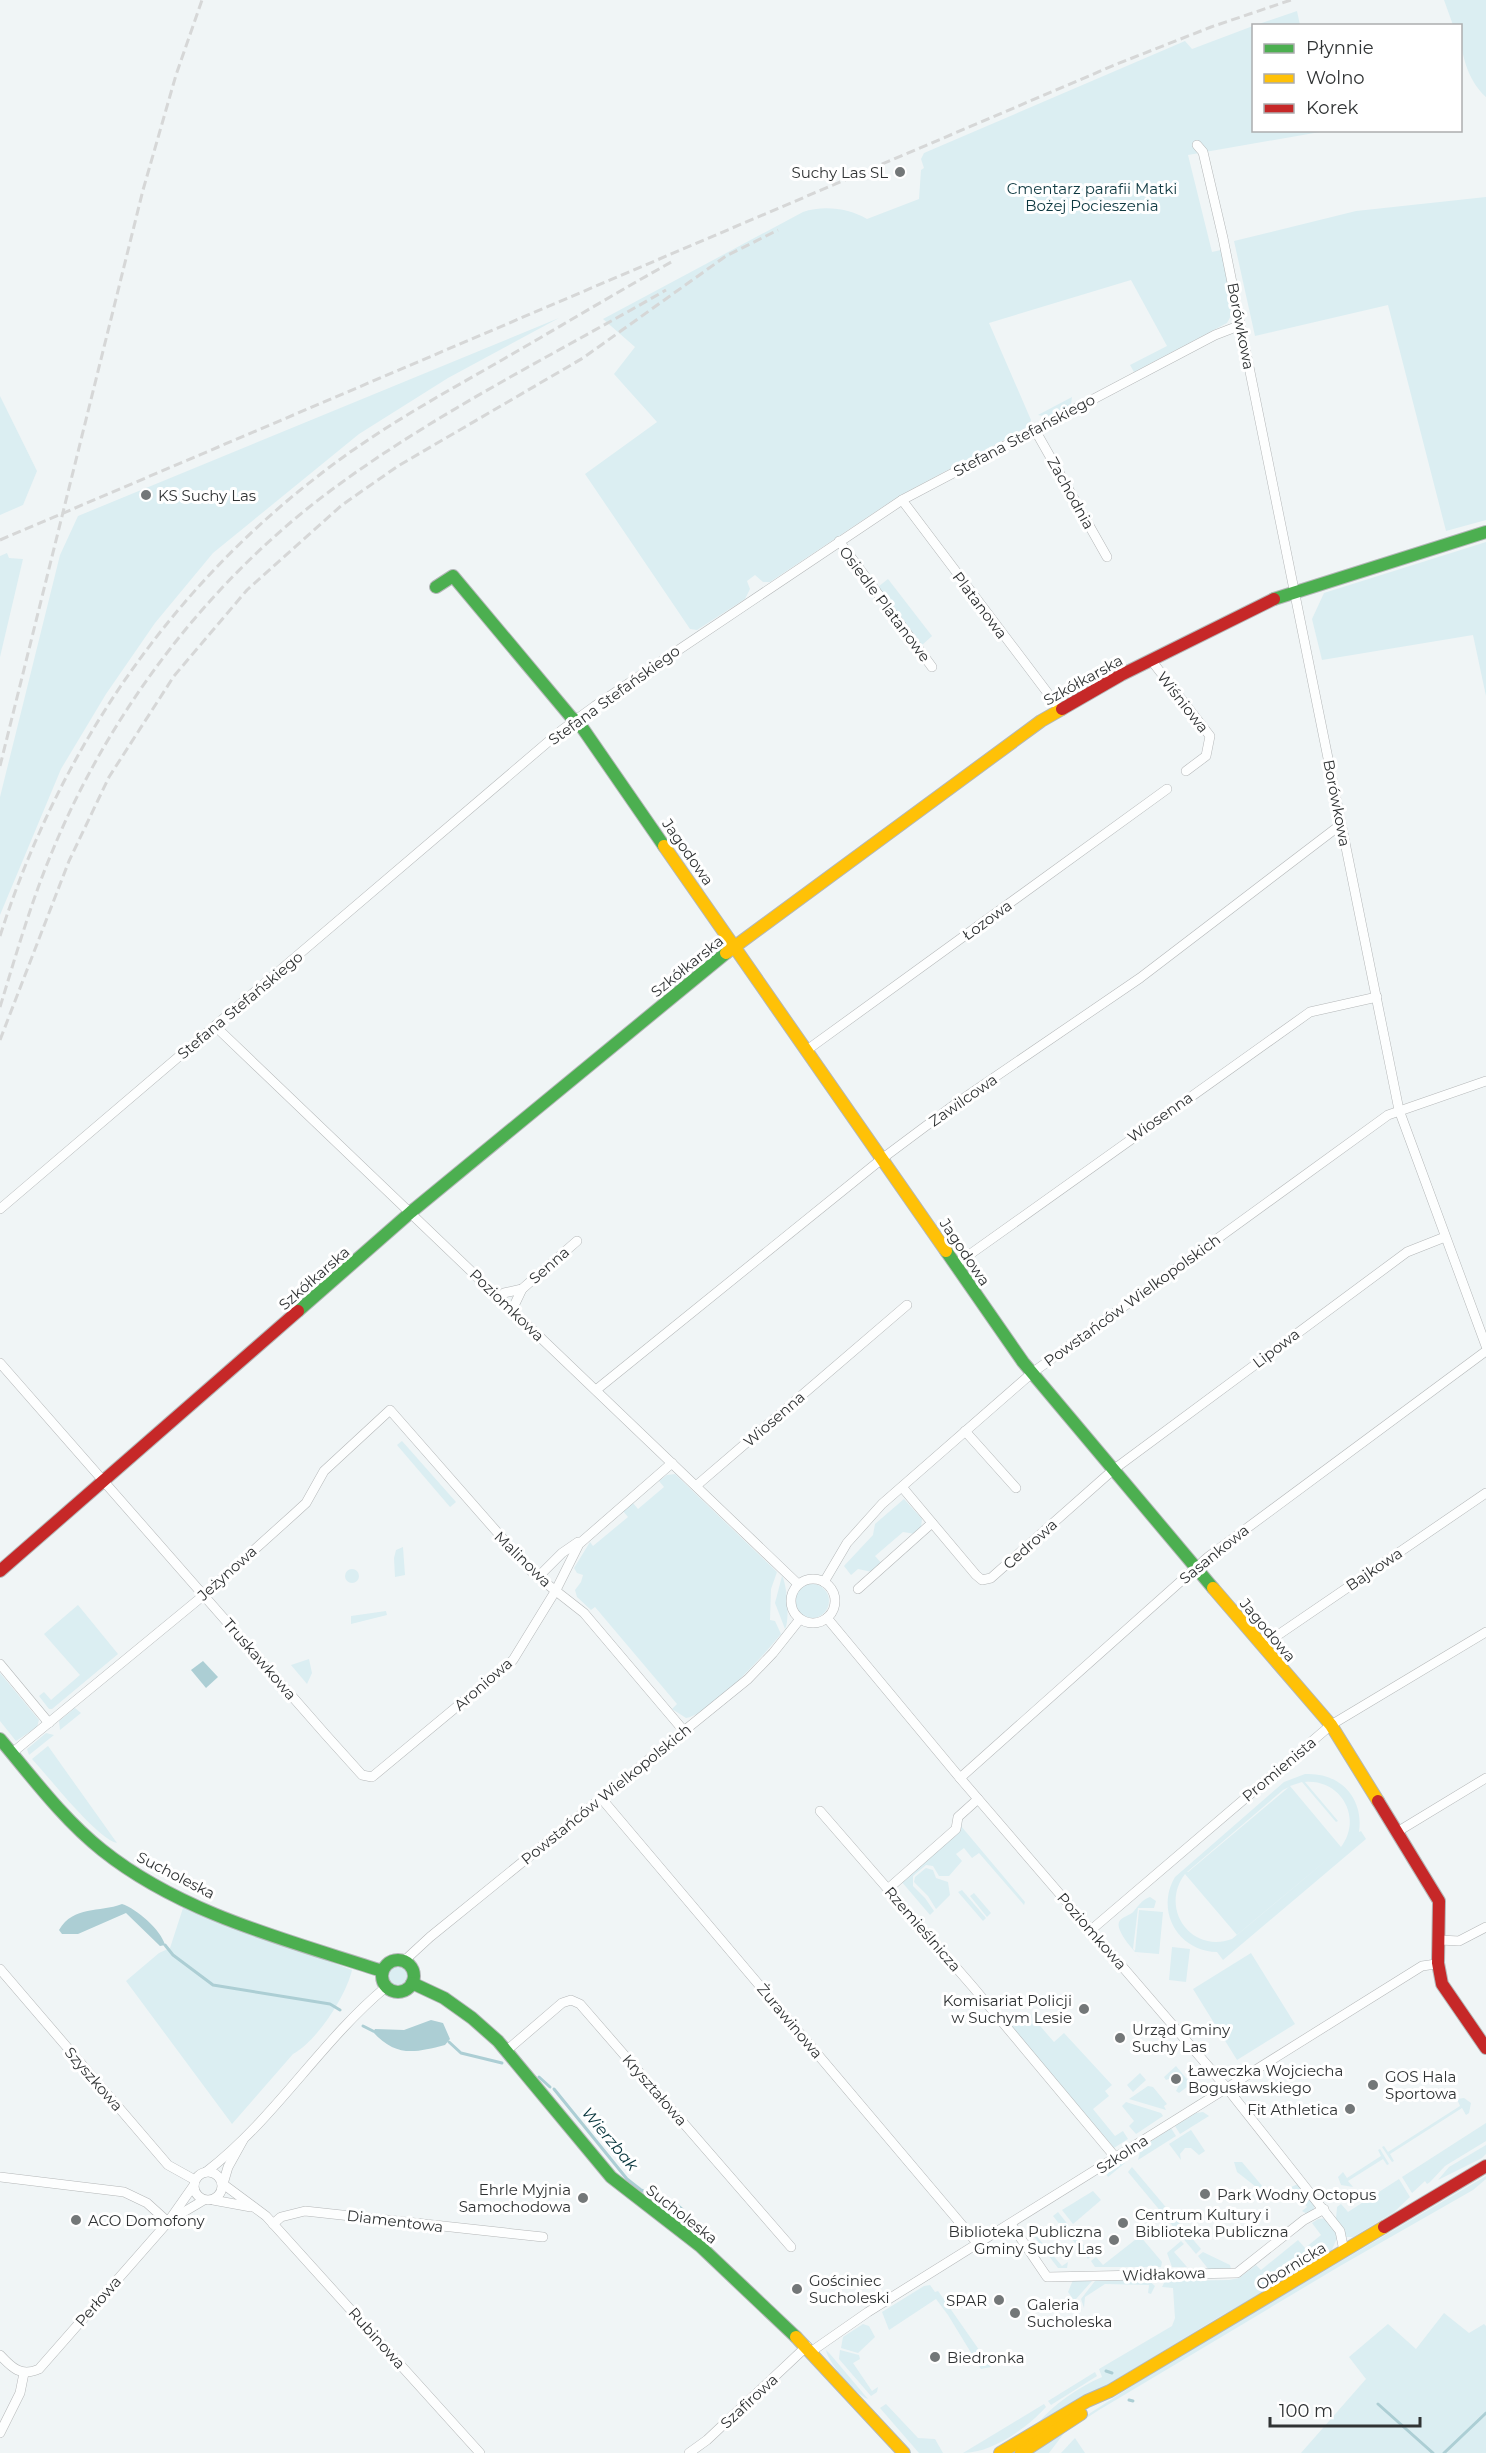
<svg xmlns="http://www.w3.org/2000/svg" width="1486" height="2453" font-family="Montserrat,sans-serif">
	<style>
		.green { fill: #dbeef2; fill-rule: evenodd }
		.water { fill: #acced4 }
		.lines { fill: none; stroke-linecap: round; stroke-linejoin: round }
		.stream { stroke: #acced4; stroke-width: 3 }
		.street-casing { stroke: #b4b7b8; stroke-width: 10 }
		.fast-casing { stroke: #b4b7b8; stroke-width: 14 }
		.slow-casing { stroke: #b4b7b8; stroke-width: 14 }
		.jam-casing { stroke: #b4b7b8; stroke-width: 14 }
		.street { stroke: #fdfefe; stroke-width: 9 }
		.fast { stroke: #4caf50; stroke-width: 12 }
		.slow { stroke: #ffc107; stroke-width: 12 }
		.jam { stroke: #c62828; stroke-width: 12 }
		.rail { stroke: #d6d7d7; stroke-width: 3; stroke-dasharray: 9 4.5; stroke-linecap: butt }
		.poi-dot { fill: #737778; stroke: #fff; stroke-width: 2 }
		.labels { text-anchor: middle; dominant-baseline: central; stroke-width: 6; stroke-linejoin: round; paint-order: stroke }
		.poi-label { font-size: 15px; fill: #303334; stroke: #fff; text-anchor: start }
		.park-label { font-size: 15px; fill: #0d3840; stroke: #fff }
		.street-label { font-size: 15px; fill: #303334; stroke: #fff }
		.water-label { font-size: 16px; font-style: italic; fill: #05333a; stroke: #fff }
	</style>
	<rect width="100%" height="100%" fill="#f0f5f6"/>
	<g class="green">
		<path d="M1444 0H1486V97C1467 80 1460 51 1460 26L1453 25Z"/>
		<path d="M1297 11 1300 25H1256Z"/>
		<path d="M1253 26 1254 130 1320 132 1188 155 1212 252 1221 250 1233 312 1227 323 1134 372 1130 365 1167 346 1131 280 989 323 1031 420 1030 426 899 496 770 582H763L755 575 747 581 750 589 745 599 697 630 690 629 585 474 657 422 614 374 635 347 603 319 803 212C823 205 849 208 867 219L919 199 921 170 924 168 921 159 924 153 1185 41 1192 49Z"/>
		<path d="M1486 197V520L1446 531 1388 305 1255 336 1234 241 1356 211Z"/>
		<path d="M559 318 448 378 359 434 213 553 155 623 106 694 61 769 0 915V797L60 555 78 516Z"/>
		<path d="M0 396 37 471 23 505 0 515Z"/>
		<path d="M1072 397 1071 405 1048 417 1038 415Z"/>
		<path d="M1486 542V696L1473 635 1322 660 1312 619 1324 593Z"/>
		<path d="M7 553 9 558 23 559 0 657V556Z"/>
		<path d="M888 579 932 636 922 645 878 587Z"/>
		<path d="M402 1441 456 1502 450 1507 397 1445Z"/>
		<path d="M675 1474 777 1572 771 1589 770 1620 775 1621 781 1634C765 1654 710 1715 686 1718L672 1709 677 1704 595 1607 591 1610 577 1597 575 1590 581 1582 583 1575 577 1573 574 1568 590 1542 593 1546 628 1517 623 1511 633 1503 638 1509 664 1487 659 1481 667 1475Z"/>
		<path d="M904 1499 922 1519 921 1528 915 1534 903 1532 875 1556 882 1564 872 1572 858 1569 851 1575 844 1566 873 1535 875 1524Z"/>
		<path d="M403 1547 405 1575 395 1577 394 1558 396 1550Z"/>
		<circle cx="352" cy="1576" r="7"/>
		<path d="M782 1576C787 1584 790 1620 785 1629L775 1603Z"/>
		<circle cx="812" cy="1601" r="17"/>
		<path d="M78 1605 118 1654 52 1709H49L39 1696 44 1692 51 1700 80 1675 44 1634Z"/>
		<path d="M386 1611 387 1615 351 1624V1616Z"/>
		<path d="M309 1659 312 1673 307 1684 291 1665Z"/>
		<path d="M0 1673 39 1720 37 1727 16 1741 0 1721Z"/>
		<path d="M75 1708 81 1713 60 1730 59 1721Z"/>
		<path d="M46 1733 54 1735 29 1755 27 1749Z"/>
		<path d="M48 1746 117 1843C96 1838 49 1777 32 1759Z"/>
		<path d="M1305 1774C1340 1772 1364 1798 1359 1832L1361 1831 1366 1839 1223 1960 1217 1952C1178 1951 1155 1911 1175 1877L1284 1782ZM1302 1782 1336 1822 1338 1821 1305 1782C1341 1779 1363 1818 1341 1847L1290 1786ZM1289 1787 1188 1872H1187L1283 1790ZM1341 1848 1232 1939C1191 1954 1159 1908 1185 1874L1237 1935Z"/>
		<path d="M961 1826 1025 1902 1024 1905 979 1853 972 1858 964 1848 956 1854 962 1861 949 1876H939L933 1866 926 1865 913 1876V1886L925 1898 934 1911 930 1915 901 1881Z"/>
		<path d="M926 1868 933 1870 936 1878 948 1882 950 1895 936 1909 928 1896 914 1882 915 1877Z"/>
		<path d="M962 1890 986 1918 983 1921 958 1892Z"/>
		<path d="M974 1893 991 1913 987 1917 970 1896Z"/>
		<path d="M1150 1897 1156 1901 1154 1908H1138L1133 1949 1135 1951 1139 1910 1163 1912 1159 1954 1135 1952 1143 1961C1139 1956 1115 1932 1119 1922 1122 1916 1130 1916 1134 1911 1139 1905 1143 1899 1150 1897Z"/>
		<path d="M184 1905 352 1970C346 1996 317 2041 293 2054L232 2124 126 1981 159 1953 170 1948Z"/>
		<path d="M1172 1947 1190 1949 1186 1982 1169 1980Z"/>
		<path d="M1251 1953 1295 2024 1237 2060 1193 1989Z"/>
		<circle cx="398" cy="1977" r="11"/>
		<path d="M1028 2012 1054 2042 1064 2033 1112 2085 1105 2091 1109 2096 1093 2109 1115 2136 1123 2131 1128 2139 1114 2148 1011 2027Z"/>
		<path d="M1176 2066 1191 2084 1179 2093 1176 2091 1181 2081 1177 2076 1166 2080 1164 2077Z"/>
		<path d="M1140 2073 1146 2080 1133 2092 1127 2085Z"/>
		<path d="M1148 2086 1153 2087 1167 2104 1164 2106 1166 2110 1129 2099Z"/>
		<path d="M1464 2098 1471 2103 1469 2113 1466 2115 1462 2108 1390 2154 1394 2161 1392 2162 1382 2147 1384 2146 1388 2152 1460 2106 1457 2099Z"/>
		<path d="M1126 2102 1161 2113 1163 2116 1136 2134 1129 2126 1134 2121 1122 2106Z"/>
		<path d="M1203 2112 1209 2116 1180 2134 1175 2126 1196 2113Z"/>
		<path d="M1486 2123V2141L1445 2166 1430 2182 1427 2184 1425 2181 1412 2193 1402 2177Z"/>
		<path d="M1171 2128 1176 2136 1138 2160 1141 2148Z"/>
		<path d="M1191 2130 1205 2151 1199 2155 1191 2148H1185L1180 2154 1181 2160 1169 2144Z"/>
		<path d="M1486 2145V2154L1482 2158 1438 2180 1449 2167Z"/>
		<path d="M1380 2149 1389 2164 1387 2165 1383 2159 1348 2181 1353 2187 1341 2185 1338 2177 1343 2172 1347 2178 1381 2156 1378 2150Z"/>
		<path d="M1119 2162 1125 2163 1108 2177 1104 2171Z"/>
		<path d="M1234 2162H1242L1263 2187 1260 2190 1237 2172Z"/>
		<path d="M1132 2167 1201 2249 1196 2254 1128 2172Z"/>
		<path d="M1486 2176V2179L1473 2190 1340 2266 1099 2410 1065 2432 1049 2453H1028L1168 2363Z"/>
		<path d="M1399 2179 1410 2197 1394 2212 1353 2237H1346L1336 2219 1337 2207 1341 2204 1348 2212Z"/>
		<path d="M1298 2184 1314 2203V2210L1307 2214 1302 2211 1307 2207 1292 2188 1285 2193 1284 2190Z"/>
		<path d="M1093 2191 1101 2200 1073 2224 1062 2210Z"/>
		<path d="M1058 2212 1070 2227 1065 2231 1053 2216Z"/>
		<path d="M1327 2218 1338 2236 1330 2254 1219 2317 1041 2425 1037 2424C1054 2404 1077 2388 1102 2377L1099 2369 1172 2326 1175 2318 1173 2288 1162 2287 1165 2281 1229 2280 1239 2278 1256 2265 1261 2270 1298 2240 1305 2248 1321 2235 1312 2223 1318 2219Z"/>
		<path d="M1037 2226 1033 2232 1062 2266 1068 2262 1067 2268H1058L1030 2231Z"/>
		<path d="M1071 2230 1092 2255 1088 2259 1067 2233Z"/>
		<path d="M1140 2236 1162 2262 1161 2267H1095L1091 2261 1096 2257 1103 2265Z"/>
		<path d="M1181 2241 1184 2244 1174 2252 1187 2267H1172L1167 2253Z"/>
		<path d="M1203 2252 1230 2265 1231 2269 1209 2270 1198 2256Z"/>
		<path d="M1073 2280 1092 2281 1076 2299 1082 2311 1068 2292Z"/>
		<path d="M1148 2280 1155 2286 1151 2294 1148 2293 1149 2285 1105 2284 1085 2297 1084 2308 1081 2299 1095 2281Z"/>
		<path d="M930 2285 935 2292 938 2291 991 2367 981 2369 948 2315 936 2299 889 2330 882 2312 924 2286Z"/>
		<path d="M1444 2313 1469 2333 1484 2324 1486 2326V2453H1301L1366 2379 1349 2357 1388 2324 1416 2349Z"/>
		<path d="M863 2324 869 2326 875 2337 858 2353 841 2348 843 2337Z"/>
		<path d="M826 2350 830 2354 868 2399C856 2395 828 2363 826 2350Z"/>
		<path d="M840 2350 859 2355 860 2359 853 2363 872 2391 878 2387 877 2392 871 2396 839 2359Z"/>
		<path d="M1095 2372 1097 2376 1051 2405 1048 2401Z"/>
		<path d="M886 2404 918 2438 935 2439 943 2453H919L880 2408Z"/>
		<path d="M1044 2404 1046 2407C1027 2428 992 2453 963 2453Z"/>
		<path d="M1075 2438 1085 2453H1061Z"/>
	</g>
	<g class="water">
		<path d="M203 1661 218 1677 206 1688 191 1670Z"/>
		<path d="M122 1904C137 1909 161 1930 165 1945L160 1946 126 1913 78 1934H62L59 1930C74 1905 99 1913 122 1904Z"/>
		<path d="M431 2020 443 2023 450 2039 445 2045C414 2053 396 2057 373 2032L375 2029 404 2030Z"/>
	</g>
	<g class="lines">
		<g class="stream">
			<path d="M165 1945 173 1955 213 1985 330 2004 340 2010"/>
			<path d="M363 2026 373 2031"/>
			<path d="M449 2042 461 2053 502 2063"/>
			<path d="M539 2077 550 2087"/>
			<path d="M554 2089 627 2179 641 2190 677 2205 713 2236"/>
			<path d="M1106 2371 1112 2373"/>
			<path d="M1129 2400 1133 2401"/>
			<path d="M1378 2404 1433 2453"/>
			<path d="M1444 2453 1486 2413"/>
		</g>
		<g class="street-casing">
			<g id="street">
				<path d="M1197 145 1203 152 1223 238 1399 1110 1486 1346"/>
				<path d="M1035 430 1107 557"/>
				<path d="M902 500 1059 708"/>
				<path d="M839 541 932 667"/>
				<path d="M1151 660 1210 736 1206 756 1186 771"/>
				<path d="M216 1027 798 1584"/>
				<path d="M807 1050 1167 789"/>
				<path d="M0 1209 562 730 595 706 902 500 1215 335 1241 325"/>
				<path d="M955 1265 1310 1012 1377 997"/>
				<path d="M499 1298 504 1293 522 1289 577 1241"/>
				<path d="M512 1310 522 1289"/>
				<path d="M0 1363 326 1735 362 1775 372 1777 513 1660 556 1590 579 1544 672 1463"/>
				<path d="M596 1390 883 1158 954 1105 1140 978 1335 829 1342 827"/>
				<path d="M965 1431 1016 1488"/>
				<path d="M696 1486 907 1305"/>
				<path d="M902 1487 976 1575 982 1580 991 1578 1113 1470 1407 1252 1445 1237"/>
				<path d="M538 1577 562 1553 578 1542"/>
				<circle cx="813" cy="1601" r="22"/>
				<path d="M824 1582 847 1543 882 1504 1032 1373 1388 1115 1486 1081"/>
				<path d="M858 1589 932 1523"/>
				<path d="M827 1618 960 1778 1226 2087 1340 2231 1344 2251"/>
				<path d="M1262 1646 1486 1493"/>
				<path d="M0 1664 49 1723"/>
				<path d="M12 1753 204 1595 294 1514 306 1503 324 1471 390 1410 533 1573 584 1613 684 1731"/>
				<path d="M960 1778 1208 1557 1486 1351"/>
				<path d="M601 1798 978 2244"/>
				<path d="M820 1811 973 1987 1116 2158"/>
				<path d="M1397 1832 1486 1778"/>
				<path d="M889 1888 956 1829 958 1817 978 1799"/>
				<path d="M1091 1930 1331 1725 1486 1632"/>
				<path d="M1440 1940 1459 1941 1486 1927"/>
				<path d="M404 1961 430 1937 748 1679 773 1653 800 1619"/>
				<path d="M0 1969 168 2165 195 2180"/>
				<path d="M506 2051 562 2003 571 2000 580 2004 791 2247"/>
				<path d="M243 2140 228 2167 223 2184 266 2216 480 2453"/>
				<circle cx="208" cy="2186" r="14"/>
				<path d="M206 2172C275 2119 320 2042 386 1987"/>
				<path d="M0 2177 124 2192 147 2203 168 2222"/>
				<path d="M213 2200 251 2207"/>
				<path d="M172 2219 204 2200"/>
				<path d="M273 2224 281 2217 305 2211 543 2237"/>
				<path d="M1011 2224 1047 2277 1237 2273 1304 2220 1324 2209"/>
				<path d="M812 2351 868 2312 1422 1966 1436 1964"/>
				<path d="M0 2355C12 2368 21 2377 39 2369L168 2222 194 2185"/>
				<path d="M0 2433 20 2393 24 2373"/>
				<path d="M689 2453 707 2440 807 2346"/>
			</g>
		</g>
		<g class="fast-casing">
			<g id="fast">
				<path d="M436 587 453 576 571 717 579 723 664 846"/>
				<path d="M1274 599 1486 532"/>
				<path d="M946 1251 1023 1362 1213 1588"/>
				<path d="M298 1311 411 1212 726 953"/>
				<path d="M0 1739C32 1777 63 1819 102 1850 182 1914 287 1940 382 1971"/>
				<circle cx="398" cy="1976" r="16"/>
				<path d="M412 1983 444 1998 472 2018 498 2041 611 2177 700 2246 796 2337"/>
			</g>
		</g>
		<g class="slow-casing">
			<g id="slow">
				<path d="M664 846 946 1251"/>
				<path d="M726 953 1041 721 1062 709"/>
				<path d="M1213 1588 1331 1725 1378 1801"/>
				<path d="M796 2337 904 2453"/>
				<path d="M1000 2453 1087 2401 1110 2391 1384 2227"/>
				<path d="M1021 2453 1081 2414"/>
			</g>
		</g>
		<g class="jam-casing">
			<g id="jam">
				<path d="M1062 709 1121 675 1274 599"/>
				<path d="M0 1571 298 1311"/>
				<path d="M1378 1801 1439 1901 1438 1963 1442 1984 1486 2048"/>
				<path d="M1384 2227 1486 2166"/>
			</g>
		</g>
		<use href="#street" class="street"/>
		<use href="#fast" class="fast"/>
		<use href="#slow" class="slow"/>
		<use href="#jam" class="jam"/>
		<g class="rail">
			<path d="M0 540 1117 64 1211 27 1291 0"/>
			<path d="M0 766 143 190 176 75 202 0"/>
			<path d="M0 936C58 754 166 593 318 476 375 431 439 396 502 360 559 327 616 293 673 261"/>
			<path d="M0 1007C16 955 31 902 52 852 111 708 214 574 341 483 443 409 557 353 666 290"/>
			<path d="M0 1040 69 861 109 777 174 676 247 590 342 505 398 466 583 358 726 256 778 230"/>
		</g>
	</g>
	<g class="poi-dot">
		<circle cx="900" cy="172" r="6"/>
		<circle cx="146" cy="495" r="6"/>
		<circle cx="1084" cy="2009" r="6"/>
		<circle cx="1120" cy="2038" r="6"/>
		<circle cx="1176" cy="2079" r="6"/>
		<circle cx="1373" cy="2085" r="6"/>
		<circle cx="1350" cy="2109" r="6"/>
		<circle cx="1205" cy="2194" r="6"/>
		<circle cx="583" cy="2198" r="6"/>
		<circle cx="76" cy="2220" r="6"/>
		<circle cx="1123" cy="2223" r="6"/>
		<circle cx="1114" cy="2240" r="6"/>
		<circle cx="797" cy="2289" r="6"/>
		<circle cx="999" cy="2300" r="6"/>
		<circle cx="1015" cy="2313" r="6"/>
		<circle cx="935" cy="2357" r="6"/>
	</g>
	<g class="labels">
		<g class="poi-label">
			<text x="888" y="172" text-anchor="end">Suchy Las SL</text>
			<text x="158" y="495">KS Suchy Las</text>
			<text x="1072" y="2000" text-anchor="end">Komisariat Policji<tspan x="1072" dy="17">w Suchym Lesie</tspan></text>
			<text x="1132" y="2029">Urząd Gminy<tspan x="1132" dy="17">Suchy Las</tspan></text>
			<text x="1188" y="2070">Ławeczka Wojciecha<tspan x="1188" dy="17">Bogusławskiego</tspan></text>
			<text x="1385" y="2076">GOS Hala<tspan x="1385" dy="17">Sportowa</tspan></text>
			<text x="1338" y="2109" text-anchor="end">Fit Athletica</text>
			<text x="571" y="2189" text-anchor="end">Ehrle Myjnia<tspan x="571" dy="17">Samochodowa</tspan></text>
			<text x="1217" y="2194">Park Wodny Octopus</text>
			<text x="1135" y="2214">Centrum Kultury i<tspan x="1135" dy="17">Biblioteka Publiczna</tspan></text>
			<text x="88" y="2220">ACO Domofony</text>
			<text x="1102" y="2231" text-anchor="end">Biblioteka Publiczna<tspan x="1102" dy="17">Gminy Suchy Las</tspan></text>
			<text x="809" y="2280">Gościniec<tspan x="809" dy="17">Sucholeski</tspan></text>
			<text x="987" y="2300" text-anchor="end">SPAR</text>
			<text x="1027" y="2304">Galeria<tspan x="1027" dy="17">Sucholeska</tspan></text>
			<text x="947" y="2357">Biedronka</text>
		</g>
		<g class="park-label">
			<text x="1092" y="188">Cmentarz parafii Matki<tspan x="1092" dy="17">Bożej Pocieszenia</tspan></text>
		</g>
		<g class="street-label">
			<text transform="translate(1241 326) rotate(79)">Borówkowa</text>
			<text transform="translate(1024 435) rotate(-28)">Stefana Stefańskiego</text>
			<text transform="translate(1071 493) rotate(61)">Zachodnia</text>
			<text transform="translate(885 604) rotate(53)">Osiedle Platanowe</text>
			<text transform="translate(980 605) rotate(53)">Platanowa</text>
			<text transform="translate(1083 680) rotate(-29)">Szkółkarska</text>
			<text transform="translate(614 695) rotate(-36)">Stefana Stefańskiego</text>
			<text transform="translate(1183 702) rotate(52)">Wiśniowa</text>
			<text transform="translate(1337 803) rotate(79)">Borówkowa</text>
			<text transform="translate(688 852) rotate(55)">Jagodowa</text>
			<text transform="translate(987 920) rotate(-36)">Łozowa</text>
			<text transform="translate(687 966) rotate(-39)">Szkółkarska</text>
			<text transform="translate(240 1005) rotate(-40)">Stefana Stefańskiego</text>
			<text transform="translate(963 1100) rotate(-35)">Zawilcowa</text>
			<text transform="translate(1160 1117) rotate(-35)">Wiosenna</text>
			<text transform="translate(965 1252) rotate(56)">Jagodowa</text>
			<text transform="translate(549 1265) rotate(-41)">Senna</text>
			<text transform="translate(314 1278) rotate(-41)">Szkółkarska</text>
			<text transform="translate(1132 1300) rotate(-36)">Powstańców Wielkopolskich</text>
			<text transform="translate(507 1305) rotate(44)">Poziomkowa</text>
			<text transform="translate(1276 1348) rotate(-37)">Lipowa</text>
			<text transform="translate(774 1419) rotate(-41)">Wiosenna</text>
			<text transform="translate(1030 1544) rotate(-42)">Cedrowa</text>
			<text transform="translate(1214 1554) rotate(-39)">Sasankowa</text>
			<text transform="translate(523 1559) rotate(44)">Malinowa</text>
			<text transform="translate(1374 1569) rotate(-34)">Bajkowa</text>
			<text transform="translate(227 1573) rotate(-42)">Jeżynowa</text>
			<text transform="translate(1268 1630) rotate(50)">Jagodowa</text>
			<text transform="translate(260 1659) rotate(49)">Truskawkowa</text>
			<text transform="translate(483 1684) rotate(-41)">Aroniowa</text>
			<text transform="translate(1279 1769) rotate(-40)">Promienista</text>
			<text transform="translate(606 1794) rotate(-39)">Powstańców Wielkopolskich</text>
			<text transform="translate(176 1875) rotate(27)">Sucholeska</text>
			<text transform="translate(923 1929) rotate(49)">Rzemieślnicza</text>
			<text transform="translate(1092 1931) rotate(49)">Poziomkowa</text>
			<text transform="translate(790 2021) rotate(50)">Żurawinowa</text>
			<text transform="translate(94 2079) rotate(49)">Szyszkowa</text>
			<text transform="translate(655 2090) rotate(49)">Kryształowa</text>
			<text transform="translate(1122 2154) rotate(-33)">Szkolna</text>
			<text transform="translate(682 2214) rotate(38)">Sucholeska</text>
			<text transform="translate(395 2221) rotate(7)">Diamentowa</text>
			<text transform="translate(1291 2266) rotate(-31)">Obornicka</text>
			<text transform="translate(1164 2274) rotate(-2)">Widłakowa</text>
			<text transform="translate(98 2301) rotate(-49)">Perłowa</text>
			<text transform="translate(377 2338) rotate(48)">Rubinowa</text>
			<text transform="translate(749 2401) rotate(-43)">Szafirowa</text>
		</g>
		<g class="water-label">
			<text transform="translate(610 2139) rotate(50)">Wierzbak</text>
		</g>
	</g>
	<rect x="1252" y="24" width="210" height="108" fill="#ffffff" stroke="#acadae" stroke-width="1.5"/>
	<rect x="1264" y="44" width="30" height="9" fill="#4caf50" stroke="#acadae" stroke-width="1.5"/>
	<text x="1306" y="54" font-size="18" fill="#303334">Płynnie</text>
	<rect x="1264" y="74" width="30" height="9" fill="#ffc107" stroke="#acadae" stroke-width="1.5"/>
	<text x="1306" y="84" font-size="18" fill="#303334">Wolno</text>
	<rect x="1264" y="104" width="30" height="9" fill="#c62828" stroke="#acadae" stroke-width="1.5"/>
	<text x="1306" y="114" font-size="18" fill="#303334">Korek</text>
	<path d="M1270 2417v9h150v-9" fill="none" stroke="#303334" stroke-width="3"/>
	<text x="1279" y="2417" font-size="18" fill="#303334" stroke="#ffffff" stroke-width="4.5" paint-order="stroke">100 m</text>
</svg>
